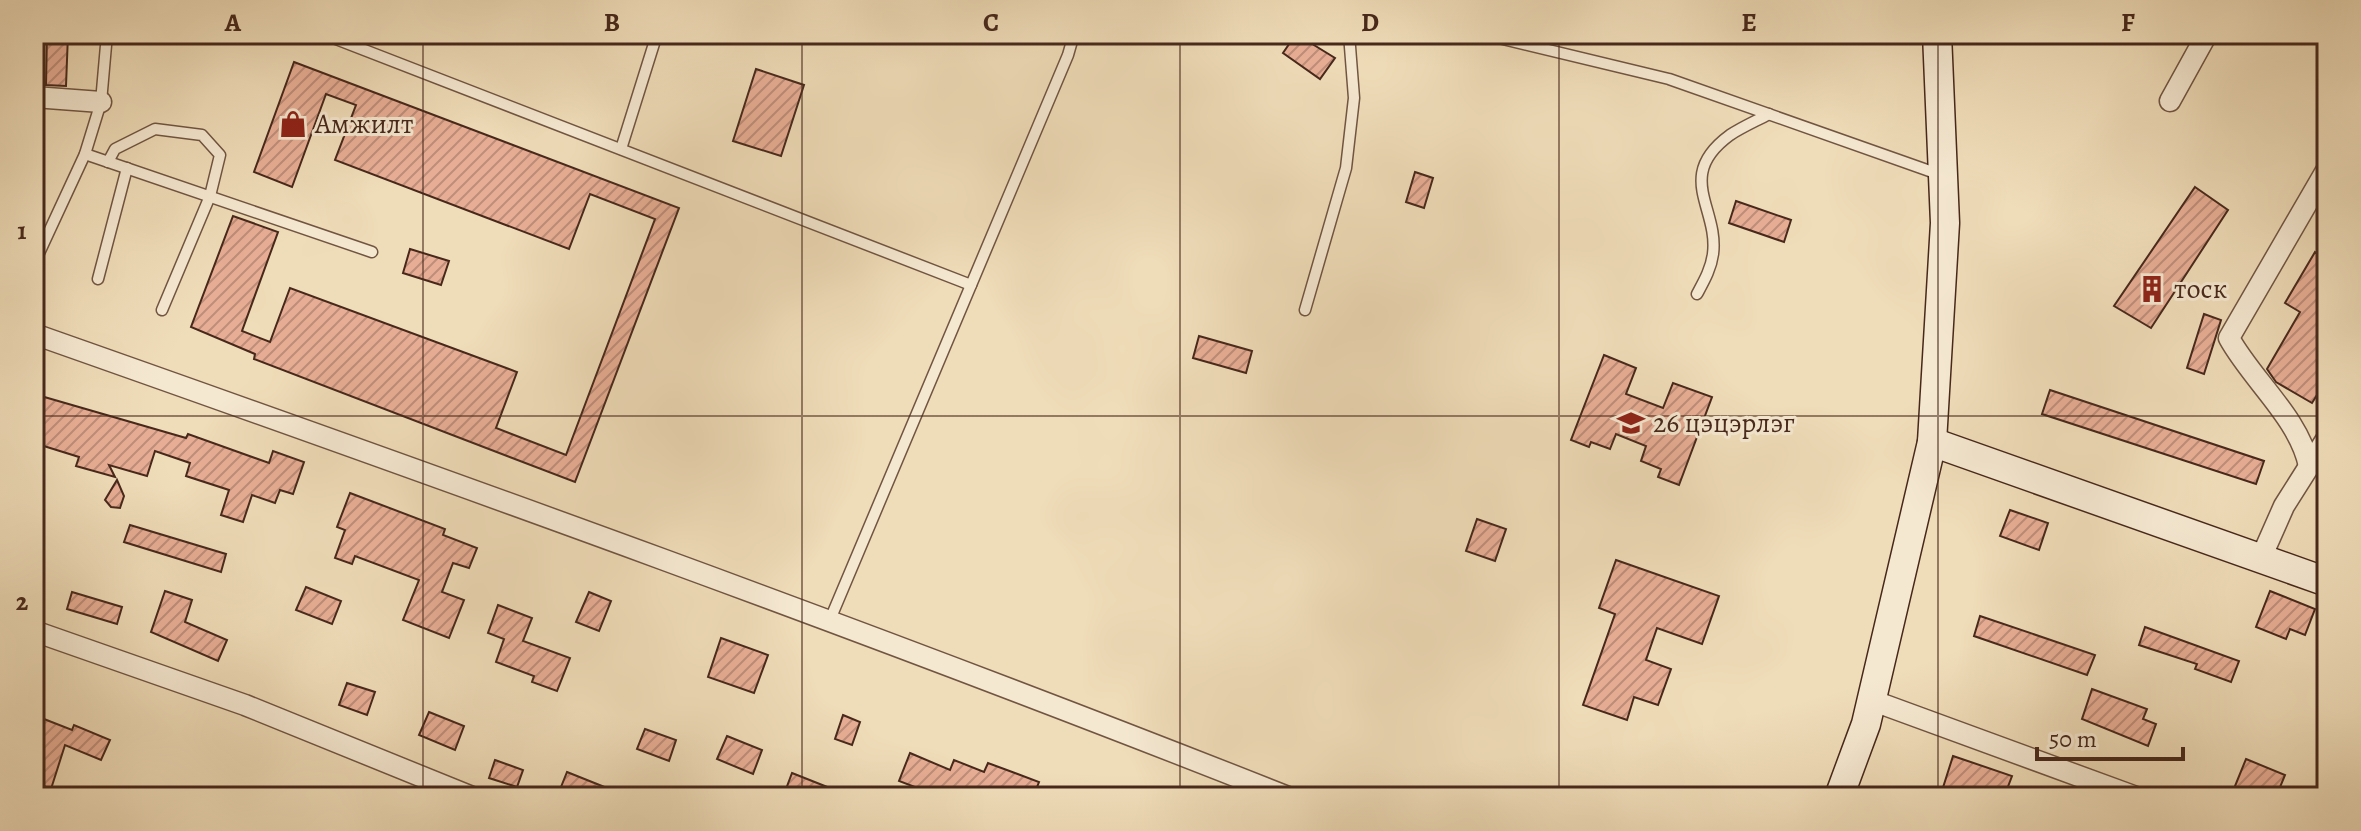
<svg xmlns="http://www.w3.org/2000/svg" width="2361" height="831" font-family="Alegreya,serif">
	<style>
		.building { fill: url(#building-hatch); stroke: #47281b; stroke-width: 2 }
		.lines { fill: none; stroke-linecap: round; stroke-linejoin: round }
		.lane-casing { stroke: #715542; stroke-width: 13 }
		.street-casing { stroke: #715542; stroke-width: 23 }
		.secondary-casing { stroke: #47281b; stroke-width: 31 }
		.lane { stroke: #f5e8d1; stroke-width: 10 }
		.street { stroke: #f5e8d1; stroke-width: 20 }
		.secondary { stroke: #f5e8d1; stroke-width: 28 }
		.grid { fill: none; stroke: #47281b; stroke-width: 2; stroke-opacity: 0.55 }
		.labels { text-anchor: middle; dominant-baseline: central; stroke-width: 6; stroke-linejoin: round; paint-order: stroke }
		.poi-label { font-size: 28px; fill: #47281b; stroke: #f5e8d1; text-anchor: start }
		.neatline { fill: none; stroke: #47281b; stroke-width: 3 }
		.grid-label { font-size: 26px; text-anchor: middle; font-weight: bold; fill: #47281b }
	</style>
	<defs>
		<pattern id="building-hatch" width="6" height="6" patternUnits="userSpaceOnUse" patternTransform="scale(2)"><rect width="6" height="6" fill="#e8ae95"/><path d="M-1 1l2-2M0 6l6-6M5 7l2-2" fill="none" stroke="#be8e79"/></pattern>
	</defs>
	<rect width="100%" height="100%" fill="#efdcb8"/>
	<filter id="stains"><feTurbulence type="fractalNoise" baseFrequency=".0025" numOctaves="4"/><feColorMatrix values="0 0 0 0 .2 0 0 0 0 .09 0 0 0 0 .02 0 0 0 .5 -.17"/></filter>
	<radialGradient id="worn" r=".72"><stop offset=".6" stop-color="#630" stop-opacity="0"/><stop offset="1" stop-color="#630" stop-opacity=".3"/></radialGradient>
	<g class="building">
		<path d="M47 34H68L66 86 46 85Z"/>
		<path d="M1296 34 1335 58 1320 79 1283 53Z"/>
		<path d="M294 62 679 208 575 482 254 359 255 354 191 327 233 216 278 232 242 331 270 342 290 288 517 372 496 428 566 455 655 219 590 194 569 249 335 160 356 105 326 94 292 187 254 172Z"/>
		<path d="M756 69 804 85 781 156 733 141Z"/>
		<path d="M1415 172 1433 178 1424 208 1406 202Z"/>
		<path d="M2195 187 2228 210 2151 328 2114 306Z"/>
		<path d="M1736 201 1791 220 1784 242 1729 223Z"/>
		<path d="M410 249 449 261 441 285 403 273Z"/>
		<path d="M2315 252 2327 260V379L2312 403 2276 382 2267 369 2300 312 2285 303Z"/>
		<path d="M2204 314 2221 320 2204 374 2187 368Z"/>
		<path d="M1199 336 1252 351 1246 373 1193 358Z"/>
		<path d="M1604 355 1636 368 1626 394 1663 408 1673 383 1712 397 1679 485 1658 477 1661 469 1641 461 1646 446 1616 434 1610 449 1591 442 1589 447 1571 440Z"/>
		<path d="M2050 390 2264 461 2256 484 2042 414Z"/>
		<path d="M34 394 186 438 188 434 269 463 273 451 304 462 293 494 280 490 275 503 252 495 243 522 221 515 229 490 186 476 190 463 155 451 147 476 109 465 115 477 76 466 79 457 34 443Z"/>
		<path d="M117 480 124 496 120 508 111 507 105 500Z"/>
		<path d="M350 493 445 529 443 535 477 548 469 568 453 563 442 592 464 600 449 638 403 620 419 580 355 556 352 564 335 558 345 530 337 527Z"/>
		<path d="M2010 510 2048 523 2039 550 2000 536Z"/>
		<path d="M1477 519 1506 529 1495 561 1466 551Z"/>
		<path d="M130 525 226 554 221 572 124 542Z"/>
		<path d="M1616 560 1719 596 1702 644 1657 628 1646 660 1671 669 1658 705 1634 697 1627 720 1583 705 1615 614 1599 608Z"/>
		<path d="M306 587 341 601 332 624 296 610Z"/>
		<path d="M165 591 192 600 185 622 227 640 218 661 151 632Z"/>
		<path d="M2270 591 2315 609 2305 635 2290 629 2286 639 2256 627Z"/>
		<path d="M72 592 122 607 117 624 67 609Z"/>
		<path d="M589 592 611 601 599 631 576 622Z"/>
		<path d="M498 605 532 618 523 641 570 658 557 691 532 682 534 676 496 662 504 639 488 633Z"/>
		<path d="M1980 616 2095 655 2087 675 1974 636Z"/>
		<path d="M2145 627 2239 661 2231 682 2195 669 2197 664 2139 645Z"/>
		<path d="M721 638 768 655 754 693 708 677Z"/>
		<path d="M347 683 375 692 367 715 339 705Z"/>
		<path d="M2092 689 2147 709 2143 719 2156 724 2148 746 2082 719Z"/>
		<path d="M429 712 464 726 455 750 419 735Z"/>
		<path d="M843 715 860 722 852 745 835 739Z"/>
		<path d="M44 719 72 730 74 725 110 740 101 760 65 745 51 789 34 782V745Z"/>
		<path d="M645 729 676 740 669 761 637 749Z"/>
		<path d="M727 736 762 750 753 774 717 759Z"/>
		<path d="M910 753 950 770 954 760 984 772 988 763 1039 782 1033 797H941L899 781Z"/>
		<path d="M1953 756 2012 776 2004 797H1940Z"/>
		<path d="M2246 759 2285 775 2276 797H2248L2233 791Z"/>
		<path d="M495 760 523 770 517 787 489 778Z"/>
		<path d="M567 772 627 796V797H557Z"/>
		<path d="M792 773 850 796V797H783Z"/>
	</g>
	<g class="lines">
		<g class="lane-casing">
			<g id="lane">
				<path d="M323 34 971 285"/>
				<path d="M1482 34 1669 79 1941 175"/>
				<path d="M621 149 657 34"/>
				<path d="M85 154 101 102 107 34"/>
				<path d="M108 162 115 149 155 129 202 135 220 155 210 196 162 310"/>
				<path d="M34 264 85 154 372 252"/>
				<path d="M98 279 127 168"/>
				<path d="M1697 294C1704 281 1711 269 1713 254 1719 208 1674 176 1730 135 1742 127 1756 121 1769 114"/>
				<path d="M1305 310 1346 168 1354 98 1349 34"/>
				<path d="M829 622 1068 55 1074 34"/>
			</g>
		</g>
		<g class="street-casing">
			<g id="street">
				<path d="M34 97 101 102"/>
				<path d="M2170 101 2207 34"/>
				<path d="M34 334C454 482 874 633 1288 797"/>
				<path d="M2309 466C2299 418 2252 380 2229 338L2327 169"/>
				<path d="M2261 558 2284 506 2327 438"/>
				<path d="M34 631 245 705 472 797"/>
				<path d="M1871 700 2136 797"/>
			</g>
		</g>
		<g class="secondary-casing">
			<g id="secondary">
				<path d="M1932 442 2327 582"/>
				<path d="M1839 797 1866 724 1932 442 1945 223 1937 34"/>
			</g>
		</g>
		<use href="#lane" class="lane"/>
		<use href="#street" class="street"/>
		<use href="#secondary" class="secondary"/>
	</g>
	<path class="grid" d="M423 34V797M802 34V797M1180 34V797M1559 34V797M1938 34V797M34 416H2327"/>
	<defs>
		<g id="shop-bare" transform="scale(2.16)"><path d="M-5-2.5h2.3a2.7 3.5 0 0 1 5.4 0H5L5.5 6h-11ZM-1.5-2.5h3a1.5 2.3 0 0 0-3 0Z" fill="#8f2418" stroke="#f5e8d1" stroke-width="2.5" paint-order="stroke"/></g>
		<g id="building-bare" transform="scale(2.16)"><path d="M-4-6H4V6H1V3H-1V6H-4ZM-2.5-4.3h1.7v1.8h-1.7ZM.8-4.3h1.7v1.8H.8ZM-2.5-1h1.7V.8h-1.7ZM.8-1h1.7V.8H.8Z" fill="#8f2418" stroke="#f5e8d1" stroke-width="2.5" paint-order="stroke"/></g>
		<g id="school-bare" transform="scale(2.16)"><path d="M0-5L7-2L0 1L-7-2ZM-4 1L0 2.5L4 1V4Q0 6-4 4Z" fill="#8f2418" stroke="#f5e8d1" stroke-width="2.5" paint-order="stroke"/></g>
	</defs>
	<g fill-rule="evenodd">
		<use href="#shop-bare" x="293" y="124"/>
		<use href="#building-bare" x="2152" y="289"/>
		<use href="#school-bare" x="1631" y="423"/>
	</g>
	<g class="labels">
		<g class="poi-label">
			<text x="315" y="124">Амжилт</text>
			<text x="2174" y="289">тоск</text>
			<text x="1653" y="423">26 цэцэрлэг</text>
		</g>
	</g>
	<rect width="2361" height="831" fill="none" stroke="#efdcb8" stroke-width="88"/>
	<path d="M2037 747v12h146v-12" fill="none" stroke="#47281b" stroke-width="4"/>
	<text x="2049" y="747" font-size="24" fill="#47281b" stroke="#f5e8d1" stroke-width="6" paint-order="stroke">50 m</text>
	<rect x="44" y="44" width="2273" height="743" class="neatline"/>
	<g class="grid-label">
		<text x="233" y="31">A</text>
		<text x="612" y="31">B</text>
		<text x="991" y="31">C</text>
		<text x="1370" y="31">D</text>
		<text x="1749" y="31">E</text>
		<text x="2128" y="31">F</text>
		<text x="22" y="239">1</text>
		<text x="22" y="610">2</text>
	</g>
	<rect width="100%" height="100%" filter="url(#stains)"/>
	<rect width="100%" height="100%" fill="url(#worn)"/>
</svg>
